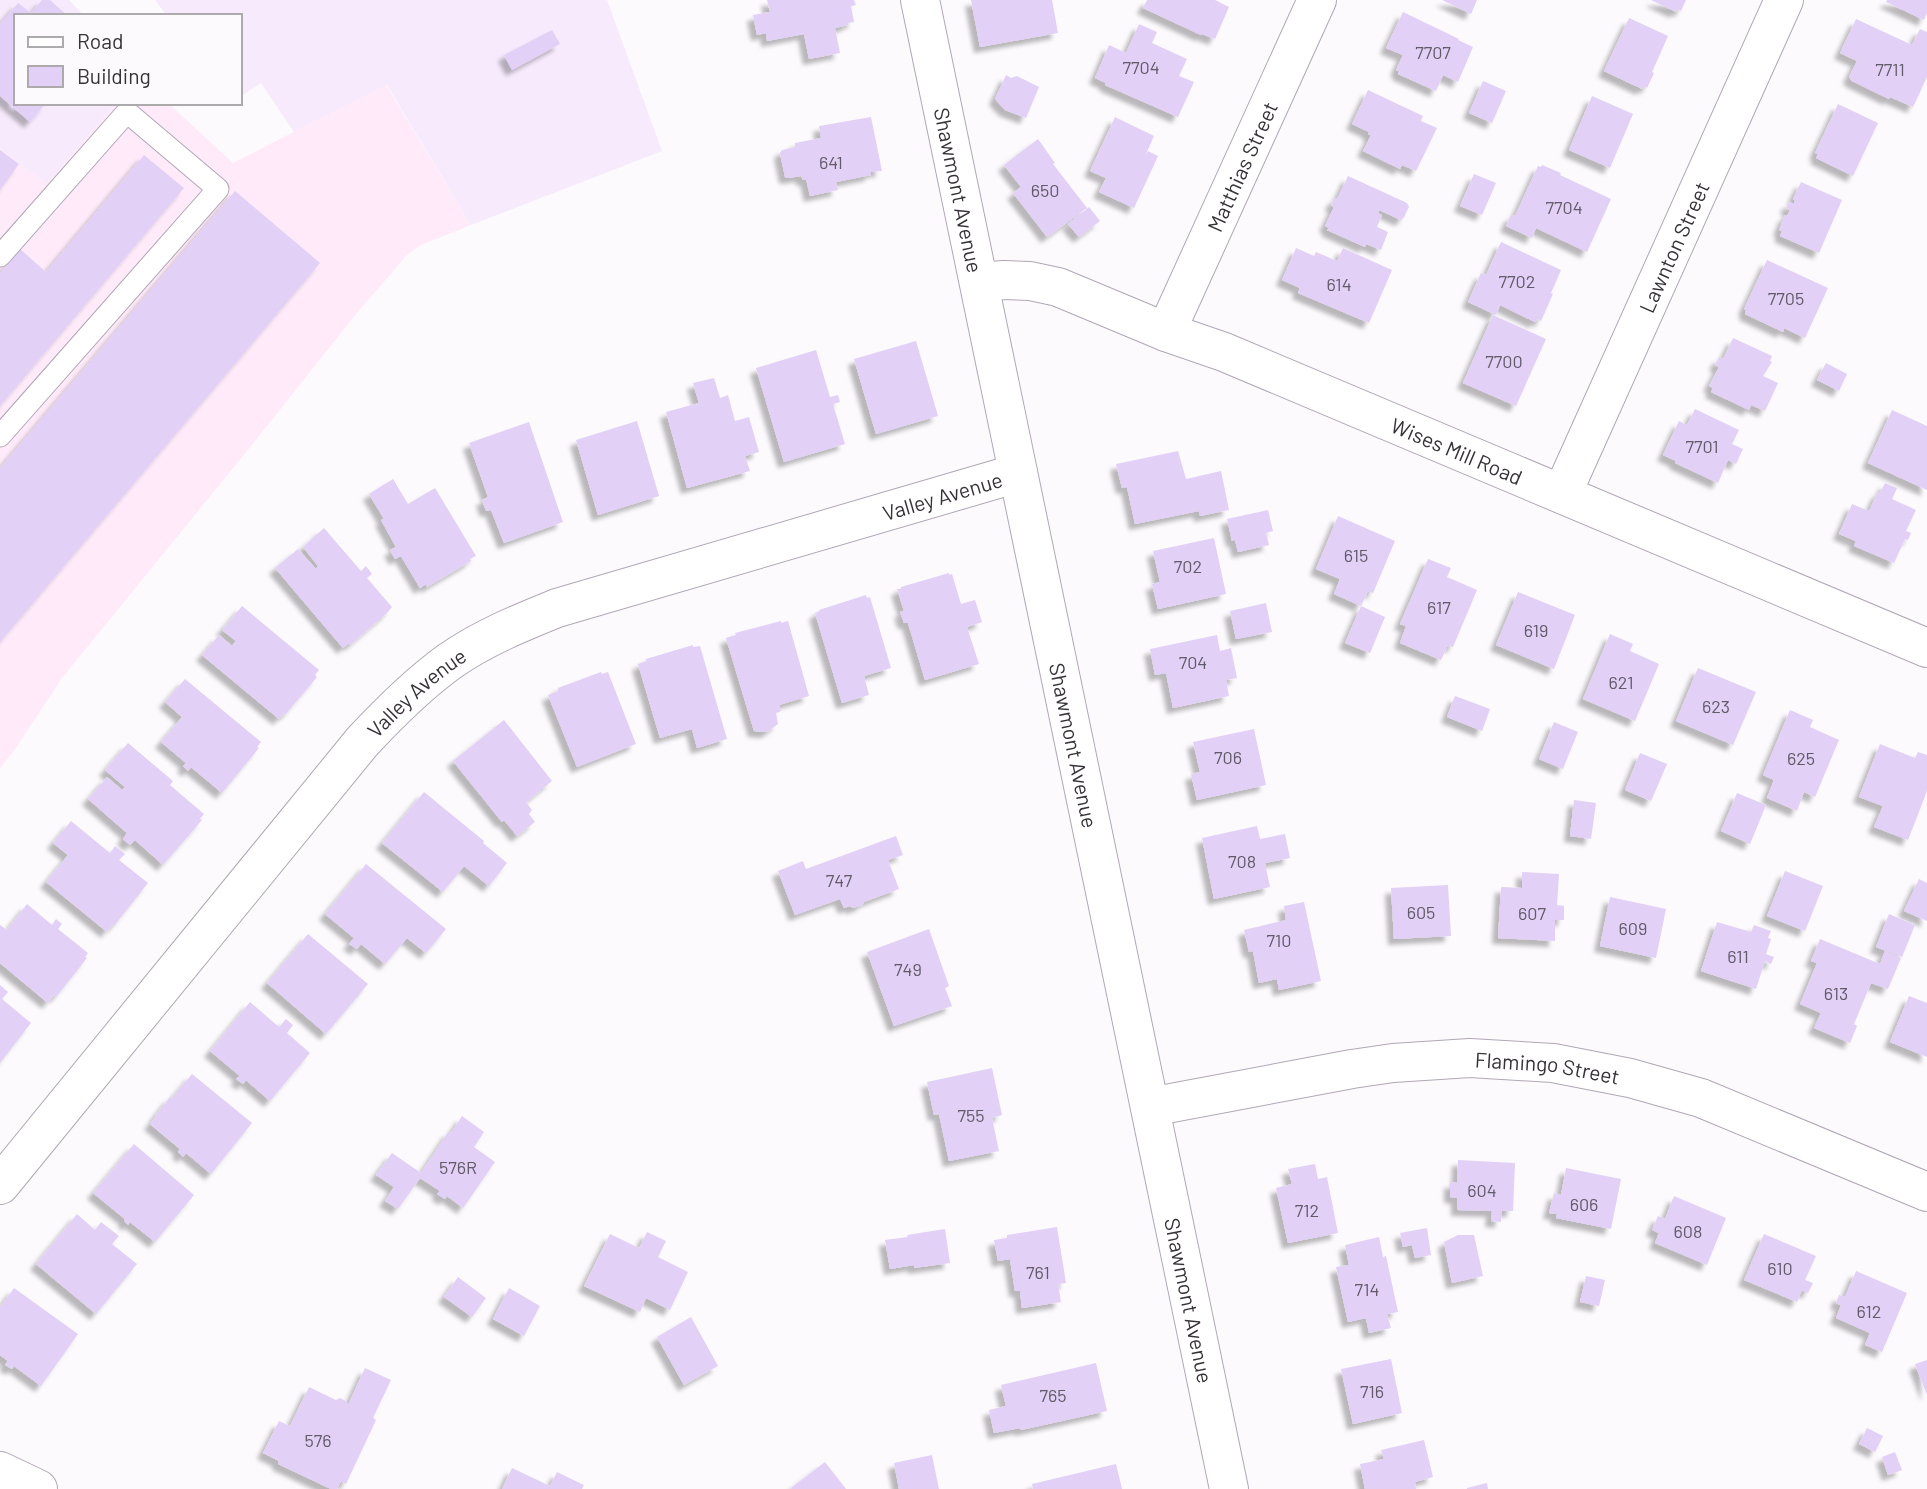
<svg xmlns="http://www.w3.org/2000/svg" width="1927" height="1489" font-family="Barlow,sans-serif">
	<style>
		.built { fill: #f6eafc }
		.industrial { fill: #feeaf9 }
		.building { fill: #e2d0f7; filter: url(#shadow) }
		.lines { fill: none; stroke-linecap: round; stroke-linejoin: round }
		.service-casing { stroke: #b1a7b6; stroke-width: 23 }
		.minor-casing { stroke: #b1a7b6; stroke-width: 40 }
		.tertiary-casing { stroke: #b1a7b6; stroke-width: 40 }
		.service { stroke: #fff; stroke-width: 21 }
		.minor { stroke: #fff; stroke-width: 38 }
		.tertiary { stroke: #fff; stroke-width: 38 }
		.labels { text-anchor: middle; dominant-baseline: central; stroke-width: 5; stroke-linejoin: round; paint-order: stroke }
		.number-label { font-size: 18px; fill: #615a68 }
		.street-label { font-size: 21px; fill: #363238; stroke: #fcfafd }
	</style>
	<defs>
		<filter id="shadow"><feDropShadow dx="-6" dy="6" stdDeviation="2" flood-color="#0004"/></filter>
	</defs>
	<rect width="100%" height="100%" fill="#fcfafd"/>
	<g class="built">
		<path d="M0 0H69L84 16H16V103H116L47 184 0 148Z"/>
		<path d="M155 0H607L662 151 471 225 387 85 294 132 261 83 240 97V16H167Z"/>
	</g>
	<path class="industrial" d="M386 85 471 225 421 245 407 255 356 314 251 446 62 678 13 752 0 768V148L47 184 116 103H168L233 163Z"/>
	<g class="building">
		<path d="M42 0H50L68 16H16V103H46L30 122 0 96V24L18 3 31 13Z"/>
		<path d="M767 0H854L856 5 851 6 854 22 848 23V25L835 28 840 53 809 59 804 34 767 41 766 33 757 35 753 15 770 12Z"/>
		<path d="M971 0H1052L1058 33 980 47Z"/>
		<path d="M1147 0H1215L1229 7 1215 39 1202 34 1201 35 1143 8Z"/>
		<path d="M1442 0H1477L1471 14Z"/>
		<path d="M1651 0H1686L1681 11 1677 9 1676 12Z"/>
		<path d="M1887 0H1927V13L1924 20 1886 2Z"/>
		<path d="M1403 12 1459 39 1458 40 1473 47 1458 82 1443 75 1436 91 1398 74 1399 71 1396 70 1403 55 1386 48Z"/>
		<path d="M1629 18 1668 36 1652 72 1654 73 1647 88 1643 86 1642 89 1604 71Z"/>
		<path d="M1856 19 1912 45 1920 29 1927 32V77L1913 107 1890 97 1889 99 1852 81 1849 77 1857 61 1840 53Z"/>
		<path d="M1139 24 1157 32 1152 43 1187 59 1179 76 1194 82 1178 117 1105 85 1106 83 1095 78 1109 45 1126 53Z"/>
		<path d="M552 30 560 44 512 70 504 55Z"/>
		<path d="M1006 75 1011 78 1017 76 1039 87 1026 118 1005 110 995 99Z"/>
		<path d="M1483 81 1506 91 1492 123 1469 113Z"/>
		<path d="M1368 90 1423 116 1421 121 1437 128 1416 171 1402 165 1400 169 1363 151 1371 135 1368 134 1369 132 1352 124Z"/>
		<path d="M1592 96 1633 114 1610 168 1569 150Z"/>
		<path d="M1838 104 1878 123 1853 176 1816 158 1818 154 1815 153Z"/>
		<path d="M871 117 882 171 871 172V175L836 182 838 190 810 196 806 179 803 180 801 176 788 178 785 177 780 153 782 150 795 147V143L821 138 819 126Z"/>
		<path d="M1115 117 1154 136 1145 156 1148 151 1158 156 1134 208 1099 192 1106 178 1090 171Z"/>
		<path d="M1038 139 1055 163 1053 164 1087 208 1047 237 1013 193 1021 187 1004 165Z"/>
		<path d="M0 150 19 164 0 190Z"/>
		<path d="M144 155 184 188 0 406V273L20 249 46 272Z"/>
		<path d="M1542 165 1561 173 1560 175 1611 199 1587 252 1536 228 1532 238 1506 226 1511 215 1515 216 1538 166 1541 167Z"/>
		<path d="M1474 174 1496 183 1482 215 1460 206Z"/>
		<path d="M1348 176 1407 203 1409 207 1404 217 1401 220 1379 210 1378 213 1382 215 1377 227 1388 232 1381 250 1366 244 1365 247 1327 230 1329 228 1325 226 1334 207 1331 205 1334 198 1337 199Z"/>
		<path d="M1801 182 1842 200 1819 253 1780 236 1782 231 1779 230 1785 215 1787 216 1790 210 1786 208 1789 202 1794 204 1795 200 1793 199Z"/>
		<path d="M235 191 320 263 0 642V468Z"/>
		<path d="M1089 207 1100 221 1079 237 1068 224Z"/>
		<path d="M1501 242 1561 270 1551 293 1553 294 1541 321 1537 319 1535 322 1500 305 1496 315 1468 302 1481 273 1486 275Z"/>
		<path d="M1296 248 1314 256 1316 252 1337 261 1343 248 1392 270 1369 323 1298 293 1300 288 1282 280Z"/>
		<path d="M1767 260 1828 288 1805 338 1784 328 1783 332 1745 314 1746 310 1744 309Z"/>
		<path d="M1493 315 1546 339 1516 406 1463 383Z"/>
		<path d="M1733 338 1772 356 1770 361 1772 362 1763 376 1778 383 1765 411 1751 405 1749 410 1711 392 1713 388 1709 386 1719 367 1715 365 1719 357 1723 359Z"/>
		<path d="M916 341 938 416 876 434 854 359Z"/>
		<path d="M816 350 830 397 838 395 840 402 833 404 845 444 784 462 756 368Z"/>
		<path d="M1826 363 1847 374 1839 391 1817 380Z"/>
		<path d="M714 378 720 398 728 395 735 421 749 417 759 452 745 456 750 471 687 488 666 412 699 403 693 383Z"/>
		<path d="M1695 409 1739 430 1732 444 1743 449 1736 464 1728 460 1718 483 1675 463 1676 461 1663 455 1679 421 1687 425Z"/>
		<path d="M1892 410 1927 426V490L1868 463Z"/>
		<path d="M637 421 659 496 598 515 576 440Z"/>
		<path d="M529 422 563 522 504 543 491 510 486 511 482 500 488 497 469 443Z"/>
		<path d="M1178 451 1186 479 1221 471 1229 510 1200 516 1199 511 1135 524 1127 487 1122 488 1116 464Z"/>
		<path d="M393 479 408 504 435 488 476 556 470 559 471 561 427 587 426 584 420 588 401 556 395 559 390 550 396 547 381 520 384 519 369 494Z"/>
		<path d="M1885 483 1897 488 1892 499 1916 510 1906 531 1911 533 1908 540 1905 539 1894 563 1854 546 1856 541 1839 534 1852 504 1869 511 1878 492 1880 493Z"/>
		<path d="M1268 510 1273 531 1266 533 1269 545 1238 552 1235 540 1232 541 1227 519Z"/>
		<path d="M1338 516 1395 541 1373 593 1368 591 1361 606 1334 594 1340 579 1316 569Z"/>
		<path d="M324 528 361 571 366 566 372 574 367 578 392 607 387 613 350 645 349 643 343 648 275 568 298 549 316 569 318 566 303 547Z"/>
		<path d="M1214 538 1226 594 1158 609 1152 584 1160 582 1153 551Z"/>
		<path d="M1428 559 1451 568 1447 577 1477 590 1453 647 1448 645 1441 660 1400 643 1406 626 1400 624Z"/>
		<path d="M949 573V575L952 574 961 604 975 600 982 622 967 627 979 664 925 680 908 623H904L900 612 904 611 897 589H901V587Z"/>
		<path d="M1518 592 1575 615 1554 669 1496 645Z"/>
		<path d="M866 595 867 598 870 597 891 668 864 676 869 695 842 703 815 613 820 611 819 610Z"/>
		<path d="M1266 603 1272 632 1236 639 1230 611Z"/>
		<path d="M242 606 319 670 315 675 317 677 285 715 284 713 279 719 202 655 219 635 232 646 236 641 222 630Z"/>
		<path d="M1361 606 1385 617 1370 653 1345 643Z"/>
		<path d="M781 621V623L788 621 809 696 779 705 781 711 776 713 778 724 767 732 754 731 726 638 736 635 735 633Z"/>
		<path d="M1610 634 1633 644 1630 651 1659 664 1635 721 1583 699Z"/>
		<path d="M1217 635 1220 651 1231 648 1237 678 1226 680 1229 696 1173 708 1166 673 1155 675 1150 649Z"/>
		<path d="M693 645V647L700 646 727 739 697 748 692 729 660 738 638 664 646 661V659Z"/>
		<path d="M1698 668 1756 692 1733 745 1676 721Z"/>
		<path d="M601 672 602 674 608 672 636 744 577 767 548 695 558 691V688Z"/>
		<path d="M185 679 261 742 257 747 259 748 222 793 191 767 188 771 183 766 186 763 161 742 182 717 165 702Z"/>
		<path d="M1455 696 1490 709 1482 731 1447 717Z"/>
		<path d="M1790 710 1813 720 1810 727 1839 740 1815 797 1804 792 1797 811 1767 798 1774 780 1763 775Z"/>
		<path d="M504 720 552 781 526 802 532 810 529 814 535 822 517 836 504 820 502 822 453 761Z"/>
		<path d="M1554 722 1578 732 1563 769 1539 759Z"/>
		<path d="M1254 729 1266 785 1197 800 1191 774 1200 772 1193 742Z"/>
		<path d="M128 743 173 781 170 785 204 814 200 819 202 820 163 865 135 840 130 845 123 839 127 833 88 799 107 777 122 790 125 787 105 770Z"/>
		<path d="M1880 744 1915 758 1918 752 1927 755V791L1908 840 1874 827 1883 806 1859 797Z"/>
		<path d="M1640 753 1667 764 1651 801 1625 790Z"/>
		<path d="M424 792 484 841 483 843 507 863 489 886 464 866 443 892 382 843Z"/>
		<path d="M1737 793 1766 805 1750 844 1721 831Z"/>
		<path d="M1574 800 1596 803 1591 839 1570 836Z"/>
		<path d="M71 821 110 853 115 846 125 854 119 860 148 883 114 926 112 925 107 932 46 882 68 855 53 843Z"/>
		<path d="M1257 826 1260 839 1285 834 1290 858 1265 863 1270 887 1214 899 1202 838Z"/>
		<path d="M896 836 903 855 888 860 899 889 864 902 862 905 853 908 850 906 844 908 840 899 795 915 778 871 803 861 806 869Z"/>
		<path d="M366 864 446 929 426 953 407 938 385 964 361 944 357 949 349 944 354 938 325 914Z"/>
		<path d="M1785 871 1823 886 1805 931 1767 916Z"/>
		<path d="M1522 872 1559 874 1557 905 1564 906V920H1555V941L1498 938 1501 887 1522 888Z"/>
		<path d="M1919 879 1927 883V921L1904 911Z"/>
		<path d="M1448 885 1451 936 1394 939 1391 888Z"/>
		<path d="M1610 897 1666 909 1656 958 1600 946Z"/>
		<path d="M1304 902 1321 981 1279 990 1277 979 1259 983 1253 951 1249 952 1244 930 1286 920 1284 906Z"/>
		<path d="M27 904 52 925 56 919 62 924 58 929 88 953 85 957 87 958 56 997 54 995 48 1003 0 963V925L7 930Z"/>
		<path d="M1889 914 1915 925 1902 957 1876 947Z"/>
		<path d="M1717 922 1751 932 1754 925 1771 931 1768 938 1771 939 1766 954 1774 957 1771 964 1765 961 1756 989 1701 971Z"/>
		<path d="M929 929 949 986 945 988 952 1006 894 1026 867 952Z"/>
		<path d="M308 934 368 984 326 1034 267 983Z"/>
		<path d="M1820 939 1880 964 1885 951 1901 958 1888 989 1871 983 1854 1024 1857 1026 1850 1043 1814 1028 1821 1013 1800 1004 1817 963 1811 961Z"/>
		<path d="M0 985 8 992 2 999 31 1023 0 1063Z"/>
		<path d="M1909 996 1927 1003V1057L1890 1042Z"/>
		<path d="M250 1002 279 1027 286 1019 293 1025 287 1033 310 1053 270 1101 246 1080 243 1084 236 1079 240 1076 210 1051Z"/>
		<path d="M992 1068 1002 1115 992 1118 999 1151 949 1161 939 1114 934 1115 927 1082Z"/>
		<path d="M192 1074 252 1123 211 1174 186 1153 183 1157 178 1152 180 1149 150 1124 156 1116H155L170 1097 172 1098Z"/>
		<path d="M462 1116 484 1132 474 1147 495 1162 463 1208 447 1196 445 1199 437 1194 440 1191 420 1178 398 1209 385 1201 394 1187 376 1175 392 1153 421 1173 449 1131 451 1133Z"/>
		<path d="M134 1144 194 1195 155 1242 130 1222 128 1225 124 1221 125 1219 93 1193Z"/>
		<path d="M1458 1160 1515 1163 1513 1211H1502L1501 1222 1491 1221 1492 1211 1457 1210V1198L1450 1197V1182L1457 1183Z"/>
		<path d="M1315 1164 1318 1179 1327 1177 1338 1233 1288 1243 1276 1188 1292 1184 1288 1169Z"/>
		<path d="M1566 1168 1621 1179 1611 1229 1556 1218 1557 1214 1549 1213 1554 1193 1561 1195Z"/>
		<path d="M1674 1196 1726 1218 1707 1265 1655 1243 1659 1233 1652 1230 1658 1216 1665 1219Z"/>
		<path d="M77 1214 95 1230 101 1222 119 1236 112 1244 137 1264 96 1314 36 1264Z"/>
		<path d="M1057 1227 1066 1283 1058 1284 1061 1302 1022 1308 1020 1291H1015L1010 1259 998 1261 994 1240 1007 1238V1235Z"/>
		<path d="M1427 1228 1431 1255 1415 1258 1412 1245 1403 1247 1400 1233Z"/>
		<path d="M945 1229 950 1263 914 1268V1265L890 1269 885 1240 908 1237 907 1235Z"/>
		<path d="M647 1232 666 1241 658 1257 688 1272 670 1310 646 1298 640 1312 584 1286 610 1234 639 1248Z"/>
		<path d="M1764 1234 1816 1256 1805 1280 1813 1283 1808 1293 1802 1290 1797 1302 1744 1280Z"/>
		<path d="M1458 1235H1474L1483 1276 1452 1283 1444 1242Z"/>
		<path d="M1379 1237 1383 1257 1386 1256 1398 1312 1387 1314 1391 1328 1369 1333 1366 1318 1348 1322 1336 1267 1349 1265 1345 1245Z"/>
		<path d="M1856 1271 1907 1293 1882 1352 1865 1345 1870 1333 1836 1318 1841 1305 1836 1303 1839 1295 1845 1297Z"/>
		<path d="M1586 1276 1605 1280 1599 1306 1580 1302Z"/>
		<path d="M458 1277 486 1298 472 1317 444 1297Z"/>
		<path d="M14 1288 78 1334 41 1386 14 1366 12 1369 5 1365 8 1361 0 1355V1307Z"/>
		<path d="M509 1288 540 1306 524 1336 493 1319Z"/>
		<path d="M691 1317 718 1366 684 1385 657 1337Z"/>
		<path d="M1391 1359 1402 1413 1353 1424 1341 1369Z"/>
		<path d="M1927 1360V1395L1915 1364Z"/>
		<path d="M1096 1363 1107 1411 1021 1430 1020 1428 994 1433 989 1410 1006 1406 1001 1385Z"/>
		<path d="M365 1368 391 1380 373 1418 376 1420 346 1484 341 1481 337 1489H331L278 1464 279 1461 263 1453 279 1421 290 1426 309 1387 336 1400 340 1398 346 1401 348 1405Z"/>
		<path d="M1867 1428 1883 1436 1875 1452 1859 1444Z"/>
		<path d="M1424 1440 1433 1477 1415 1482 1416 1489H1365L1360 1464 1384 1459 1381 1450Z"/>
		<path d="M1895 1452 1902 1470 1888 1475 1882 1457Z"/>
		<path d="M932 1455 939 1489H899L894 1463Z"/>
		<path d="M825 1462 846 1489H792L791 1488Z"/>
		<path d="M1116 1464 1122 1489H1033L1032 1484Z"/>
		<path d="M512 1468 550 1486 557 1472 584 1485 582 1489H502Z"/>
		<path d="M1487 1483 1488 1489H1467V1488Z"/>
	</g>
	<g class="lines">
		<g class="service-casing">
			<path id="service" d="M0 256 127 112 218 189 0 436"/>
		</g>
		<g class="minor-casing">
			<g id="minor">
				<path id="s1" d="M979 282 1004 280 1030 281 1058 287 1166 332 1224 352 1927 648"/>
				<path id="s2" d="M1166 332 1317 0"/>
				<path id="s3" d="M1562 494 1784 0"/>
				<path id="s4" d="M1150 1107 1352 1069 1393 1063 1470 1058 1553 1063 1630 1078 1701 1098 1927 1192"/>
				<path id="s5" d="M0 1185 362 742C389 713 418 684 450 661 483 638 520 623 557 608L1018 473"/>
			</g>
		</g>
		<g class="tertiary-casing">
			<g id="tertiary">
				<path id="s6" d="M920 0 1229 1489"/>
				<path d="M0 1471 38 1489"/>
			</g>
		</g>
		<use href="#service" class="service"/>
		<use href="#minor" class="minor"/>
		<use href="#tertiary" class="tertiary"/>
	</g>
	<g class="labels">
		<g class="number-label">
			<text x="1433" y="52">7707</text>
			<text x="1141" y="67">7704</text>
			<text x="1890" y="69">7711</text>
			<text x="831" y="162">641</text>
			<text x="1045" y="190">650</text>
			<text x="1564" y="207">7704</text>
			<text x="1517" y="281">7702</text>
			<text x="1339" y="284">614</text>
			<text x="1786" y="298">7705</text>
			<text x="1504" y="361">7700</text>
			<text x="1702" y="446">7701</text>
			<text x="1356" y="555">615</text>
			<text x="1188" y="566">702</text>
			<text x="1439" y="607">617</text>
			<text x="1536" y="630">619</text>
			<text x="1193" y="662">704</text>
			<text x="1621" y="682">621</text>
			<text x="1716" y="706">623</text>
			<text x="1228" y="757">706</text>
			<text x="1801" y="758">625</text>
			<text x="1242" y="861">708</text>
			<text x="839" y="880">747</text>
			<text x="1421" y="912">605</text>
			<text x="1532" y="913">607</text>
			<text x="1633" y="928">609</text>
			<text x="1279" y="940">710</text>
			<text x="1738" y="956">611</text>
			<text x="908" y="969">749</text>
			<text x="1836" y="993">613</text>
			<text x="971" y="1115">755</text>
			<text x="458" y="1167">576R</text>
			<text x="1482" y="1190">604</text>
			<text x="1584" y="1204">606</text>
			<text x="1307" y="1210">712</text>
			<text x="1688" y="1231">608</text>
			<text x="1780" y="1268">610</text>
			<text x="1038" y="1272">761</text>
			<text x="1367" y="1289">714</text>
			<text x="1869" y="1311">612</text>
			<text x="1372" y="1391">716</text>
			<text x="1053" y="1395">765</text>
			<text x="318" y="1440">576</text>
		</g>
		<g class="street-label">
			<text stroke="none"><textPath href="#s2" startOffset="182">Matthias Street</textPath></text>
			<text stroke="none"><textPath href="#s6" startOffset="194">Shawmont Avenue</textPath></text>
			<text stroke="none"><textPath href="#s3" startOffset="271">Lawnton Street</textPath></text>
			<text stroke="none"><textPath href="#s1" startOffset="511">Wises Mill Road</textPath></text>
			<text stroke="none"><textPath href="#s5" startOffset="1213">Valley Avenue</textPath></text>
			<text stroke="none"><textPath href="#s5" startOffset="646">Valley Avenue</textPath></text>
			<text stroke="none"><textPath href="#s6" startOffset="761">Shawmont Avenue</textPath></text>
			<text stroke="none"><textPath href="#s4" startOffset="402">Flamingo Street</textPath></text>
			<text stroke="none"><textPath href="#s6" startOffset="1328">Shawmont Avenue</textPath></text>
		</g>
	</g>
	<rect x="14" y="14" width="228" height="91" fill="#fcfafd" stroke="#adaaae" stroke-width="2"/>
	<rect x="28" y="37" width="35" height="10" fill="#ffffff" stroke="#adaaae" stroke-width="2"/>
	<text x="77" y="49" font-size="21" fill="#363238">Road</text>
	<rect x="28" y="66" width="35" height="21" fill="#e2d0f7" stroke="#adaaae" stroke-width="2"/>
	<text x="77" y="84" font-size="21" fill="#363238">Building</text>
</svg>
